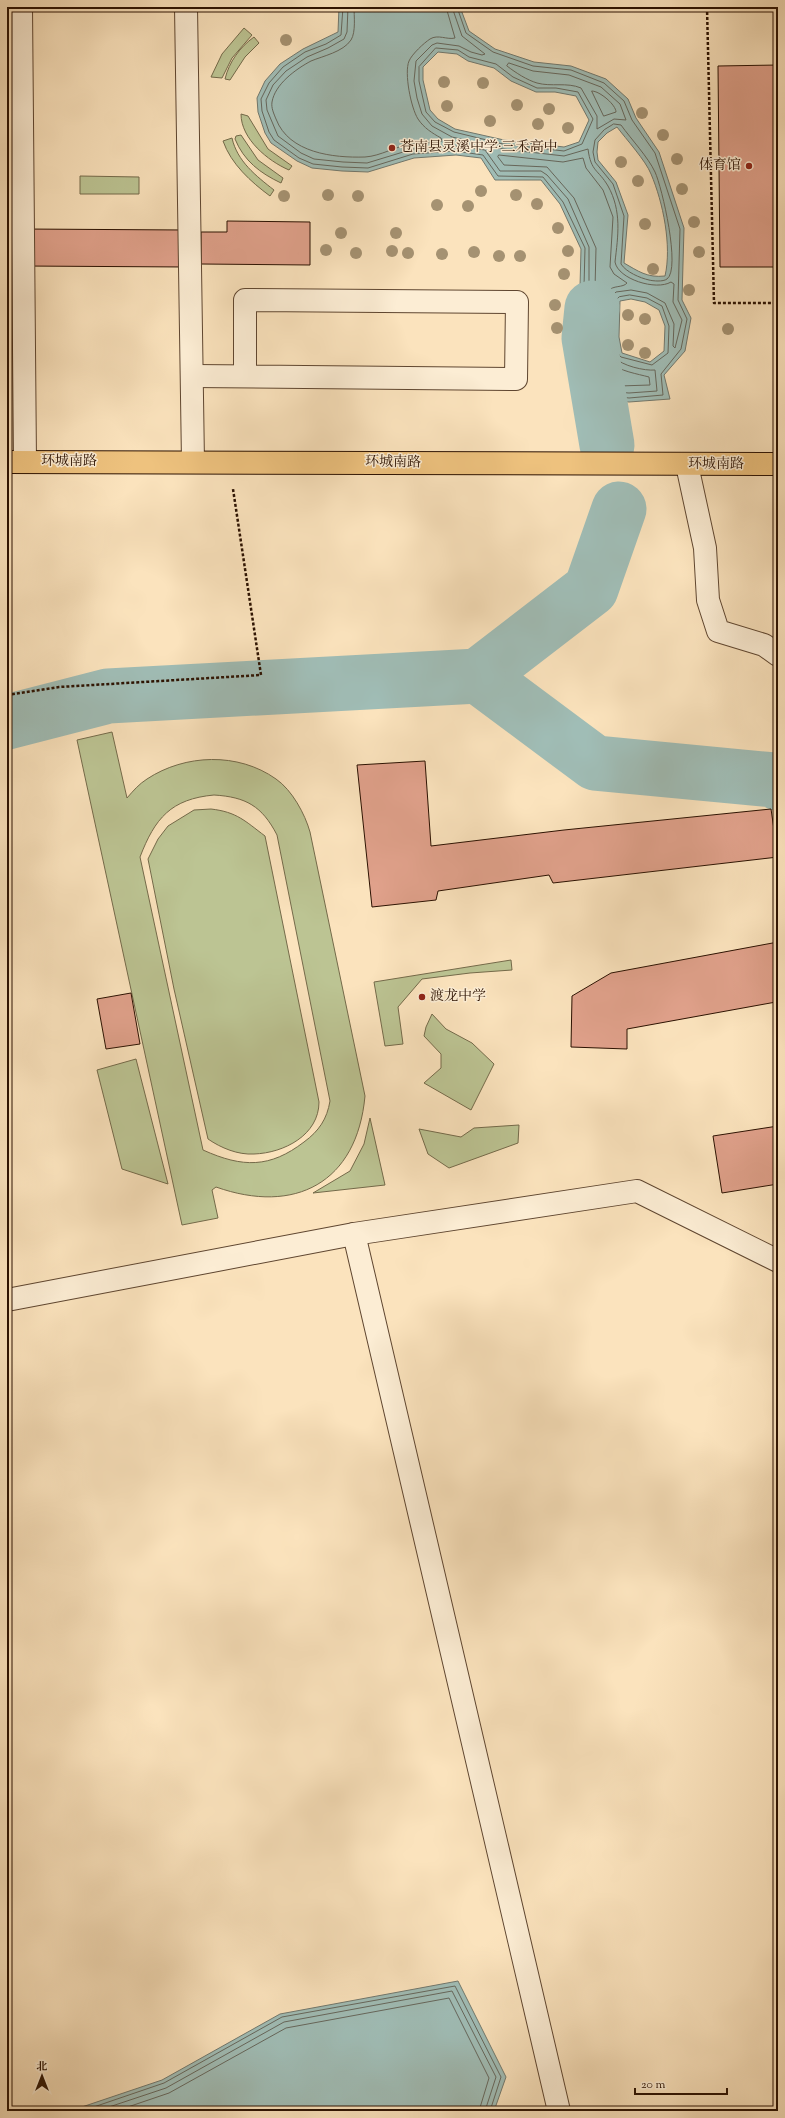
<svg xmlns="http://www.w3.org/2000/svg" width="785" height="2118" font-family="'Sorts Mill Goudy','Noto Serif SC',serif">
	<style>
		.green { fill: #bcc493; stroke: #746a4a; fill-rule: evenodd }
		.water { fill: #a0bdb6; stroke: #71786e; fill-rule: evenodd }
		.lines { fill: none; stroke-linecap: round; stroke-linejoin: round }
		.shore { stroke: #66675c; stroke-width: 1 }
		.river { stroke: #a0bdb6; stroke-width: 55 }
		.building { fill: #e0a18b; stroke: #2b1101 }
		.minor-casing { stroke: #5f4630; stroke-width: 24 }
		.major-casing { stroke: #2b1101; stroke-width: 24 }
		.path { stroke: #2b1101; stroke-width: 2.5; stroke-dasharray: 3 2; stroke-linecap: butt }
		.minor { stroke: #fcedd4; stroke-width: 22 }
		.major { stroke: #eec27e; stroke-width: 22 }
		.tree { fill: #a59272 }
		.poi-dot { fill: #8f2418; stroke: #fcedd4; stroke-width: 1.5 }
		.labels { text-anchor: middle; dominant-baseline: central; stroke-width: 3; stroke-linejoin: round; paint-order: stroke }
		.poi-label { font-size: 14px; fill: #2b1101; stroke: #fcedd4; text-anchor: start }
		.street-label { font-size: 14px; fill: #2b1101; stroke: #fcedd4 }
	</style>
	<rect width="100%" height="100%" fill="#fbe3bd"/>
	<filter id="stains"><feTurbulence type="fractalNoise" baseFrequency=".005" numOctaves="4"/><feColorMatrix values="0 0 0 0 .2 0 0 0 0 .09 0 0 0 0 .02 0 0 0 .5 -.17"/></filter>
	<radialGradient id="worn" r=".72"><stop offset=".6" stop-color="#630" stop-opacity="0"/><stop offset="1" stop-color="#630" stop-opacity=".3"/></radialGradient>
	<g class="green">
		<path d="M244 28 252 35 232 58 222 78 211 77 222 54Z"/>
		<path d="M254 37 259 43 245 57 230 80 225 79C229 62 240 47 254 37Z"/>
		<path d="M241 114 248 116 268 149 292 166 289 170C268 161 241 139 241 114Z"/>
		<path d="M241 135 258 160 283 178 281 183C260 173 244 161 235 139L236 136Z"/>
		<path d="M232 138C237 161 256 176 274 190L270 196C251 182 231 164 223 141Z"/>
		<path d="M80 176 139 177V194H80Z"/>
		<path d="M112 732 127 798C133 791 139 784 147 779 185 754 238 752 276 779 292 790 305 814 310 832L365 1096C357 1183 295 1215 216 1187L212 1190 218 1218 182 1225 77 740ZM214 795C246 797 262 806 277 835L330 1101C327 1119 319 1131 304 1142 270 1168 243 1168 203 1150L140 857C155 818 171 799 214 795Z"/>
		<path d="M211 809C237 812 245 821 265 836L319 1102C319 1135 284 1153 254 1154 238 1155 221 1148 208 1139L174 989 148 859 158 839 168 826 194 810Z"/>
		<path d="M511 960 512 970 470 973 422 979 398 1007 403 1044 385 1046 374 982Z"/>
		<path d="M432 1014 446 1029 472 1043 494 1064 471 1110 424 1083 441 1068V1054L424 1036 426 1027Z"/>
		<path d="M136 1059 168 1184 122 1169 97 1070Z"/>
		<path d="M370 1118 385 1185 313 1193 350 1171 364 1144Z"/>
		<path d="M519 1125 518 1143 449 1168 428 1154 419 1129 461 1137 474 1128Z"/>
	</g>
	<g class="water">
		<path d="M339 7H460L469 31 495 49 534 62 571 66 606 79 628 99 636 118 659 152 684 228 682 300 691 318 685 351 664 375 670 399 629 402 612 400 586 372 568 346 580 287 581 249 560 204 541 180H495L481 158 456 155 414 158 368 172 342 171 312 168 297 161 271 143 265 133 258 112 257 98 265 81 280 64 303 49 338 32ZM438 52 457 54 468 61 494 68 511 81 536 92H555L576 96 589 120 579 142 564 147 504 140 455 129 438 119 430 110 423 80V67ZM617 127C626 139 646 161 651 174 663 202 672 246 665 276 647 278 638 271 624 263L628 215 616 182 598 160 597 152 598 142 607 133ZM631 299 645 302 659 310 665 326 664 351 650 362 622 353 619 337 620 301Z"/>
		<path d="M458 1981 506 2077 494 2111H70L162 2080 280 2014Z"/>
	</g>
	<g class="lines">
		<g class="shore">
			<path d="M343 7 341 35 326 44 305 52 283 67 269 83 261 99 262 111 269 132 274 140 299 158 313 164 342 167 368 168 413 154 455 151 483 155 498 176 543 177 563 202 585 248 584 287 573 346 589 370 614 396 629 398 663 395 661 374 681 349 687 319 678 300 680 229 655 153 632 120 624 101 604 83 571 70 533 66 493 52 466 33 457 7"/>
			<path d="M348 7 347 32 344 39 328 48 307 57 286 71 273 85 266 100 267 110 278 136 301 153 314 159 343 162 367 163 413 149 455 146 485 150 500 171H541L547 175 568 199 589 247V288L578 345 593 367 616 392 629 393 657 391 655 370C645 371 622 366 614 357 610 345 605 300 616 292L631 290 647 293 665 303 674 324 673 346 675 348 682 320 673 302 674 284 671 282C656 291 618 279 615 262 618 236 622 211 608 186 598 169 591 172 588 149L564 156 503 149 452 137 432 126 422 114 417 98 414 81 416 61 432 45 437 43 459 46 471 52 482 55 485 54 462 36 452 7"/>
			<path d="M354 7C354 16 356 32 351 40 343 52 323 56 311 61 296 69 275 84 272 102 271 108 274 114 276 119 289 153 333 158 365 157 381 156 396 146 412 144 422 142 432 144 442 141L441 138C432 133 424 128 418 119 411 108 404 73 409 61 412 54 424 43 430 39 438 34 447 40 455 38L446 7"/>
			<path d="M436 48 458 50 469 57 496 64 513 77 537 88H556L578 92 593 119 582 144 564 151 503 144 454 132 435 122 426 112 419 81V67Z"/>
			<path d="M509 63 533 71 569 75 601 87 620 104 626 120 614 119 597 129V116L581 88C567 82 551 87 537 83 527 80 516 73 507 66Z"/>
			<path d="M592 91C600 91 616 105 616 112L604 116Z"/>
			<path d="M614 124 621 125C631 139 648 157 655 172 662 187 681 269 667 279 663 282 653 281 649 280 640 278 626 272 621 264L624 216 613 184 595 162 593 152 595 140 604 130Z"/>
			<path d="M499 155 563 162 583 158 586 168 603 190 613 217 610 267 614 274 627 283C623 288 613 285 608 291 600 301 603 354 611 363 619 371 638 374 649 377L650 385 619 386 598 363 584 343 595 289 596 248 574 198 547 167 504 165 498 157Z"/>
			<path d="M630 295 647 298 662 306 669 326 668 353 652 365 621 357C612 350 615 312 616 300L619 297Z"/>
			<path d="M82 2111 164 2083 282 2017 455 1986 501 2077 490 2111"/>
			<path d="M97 2111 166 2088 284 2022 452 1991 496 2077 485 2111"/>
			<path d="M116 2111 169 2093 286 2028 449 1998 489 2078 479 2111"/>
		</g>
		<g class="river">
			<path d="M592 308 589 338 607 445"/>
			<path d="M619 509 591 589 478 676 595 763 774 780 778 783"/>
			<path d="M7 722 108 696 478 676"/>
		</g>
	</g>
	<g class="building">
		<path d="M778 65V267H720L718 66Z"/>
		<path d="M227 221 310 222V265L201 264V232H227Z"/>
		<path d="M24 229 185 230 186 267 24 266Z"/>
		<rect x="7" y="230" width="6" height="34"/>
		<path d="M425 761 431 846 564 830 771 809 778 857 553 883 549 875 438 891 436 900 372 907 357 765Z"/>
		<path d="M778 942V1010L776 1002 627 1029V1049L571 1047 572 996 611 973Z"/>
		<path d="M131 993 140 1044 106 1049 97 999Z"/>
		<path d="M778 1126V1184L722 1193 713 1136Z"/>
	</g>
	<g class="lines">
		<g class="minor-casing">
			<g id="minor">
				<path d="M21 7 25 462"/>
				<path d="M186 7 193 462"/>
				<path d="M192 376 516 379 517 302 245 300V376"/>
				<path d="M687 465 705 548 708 600 718 631 764 645 778 655"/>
				<path d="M354 1234 559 2111"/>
				<path d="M7 1300 354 1234 637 1191 778 1261"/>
			</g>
		</g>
		<g class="major-casing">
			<path id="major" d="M7 462 778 464"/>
		</g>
		<g class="path">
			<path d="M707 7 714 303H778"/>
			<path d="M7 695 59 687 261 675 233 489"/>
		</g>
		<use href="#minor" class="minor"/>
		<use href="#major" class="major"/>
	</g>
	<g class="tree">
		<circle cx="286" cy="40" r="6"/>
		<circle cx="444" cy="82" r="6"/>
		<circle cx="483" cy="83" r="6"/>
		<circle cx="517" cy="105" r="6"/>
		<circle cx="447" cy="106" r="6"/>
		<circle cx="549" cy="109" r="6"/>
		<circle cx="642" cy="113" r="6"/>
		<circle cx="490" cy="121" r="6"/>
		<circle cx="538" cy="124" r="6"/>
		<circle cx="568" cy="128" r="6"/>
		<circle cx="663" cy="135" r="6"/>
		<circle cx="677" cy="159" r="6"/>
		<circle cx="621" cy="162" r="6"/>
		<circle cx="638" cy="181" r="6"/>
		<circle cx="682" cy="189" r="6"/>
		<circle cx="481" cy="191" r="6"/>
		<circle cx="328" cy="195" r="6"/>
		<circle cx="516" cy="195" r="6"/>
		<circle cx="284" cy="196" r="6"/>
		<circle cx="358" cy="196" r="6"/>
		<circle cx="537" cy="204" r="6"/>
		<circle cx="437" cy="205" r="6"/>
		<circle cx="468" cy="206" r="6"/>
		<circle cx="694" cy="222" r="6"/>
		<circle cx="645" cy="224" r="6"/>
		<circle cx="558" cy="228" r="6"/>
		<circle cx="341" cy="233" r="6"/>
		<circle cx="396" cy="233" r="6"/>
		<circle cx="326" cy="250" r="6"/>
		<circle cx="392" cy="251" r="6"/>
		<circle cx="568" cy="251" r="6"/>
		<circle cx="474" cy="252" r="6"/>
		<circle cx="699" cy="252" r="6"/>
		<circle cx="356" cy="253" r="6"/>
		<circle cx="408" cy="253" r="6"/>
		<circle cx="442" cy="254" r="6"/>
		<circle cx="499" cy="256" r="6"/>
		<circle cx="520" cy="256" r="6"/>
		<circle cx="653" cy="269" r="6"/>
		<circle cx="564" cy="274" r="6"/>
		<circle cx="689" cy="290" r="6"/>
		<circle cx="555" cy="305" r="6"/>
		<circle cx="628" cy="315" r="6"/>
		<circle cx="645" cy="319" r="6"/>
		<circle cx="557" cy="328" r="6"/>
		<circle cx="728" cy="329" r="6"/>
		<circle cx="628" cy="345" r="6"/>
		<circle cx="645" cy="353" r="6"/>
	</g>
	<g class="poi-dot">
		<circle cx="392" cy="148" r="4"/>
		<circle cx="749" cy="166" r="4"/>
		<circle cx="422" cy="997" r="4"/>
	</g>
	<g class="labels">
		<g class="poi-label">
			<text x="400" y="148">苍南县灵溪中学·三禾高中</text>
			<text x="741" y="166" text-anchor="end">体育馆</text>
			<text x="430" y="997">渡龙中学</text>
		</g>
		<g class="street-label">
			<text x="69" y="462">环城南路</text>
			<text transform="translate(393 463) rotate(1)">环城南路</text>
			<text x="716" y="465">环城南路</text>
		</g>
	</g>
	<rect width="785" height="2118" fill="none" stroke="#fbe3bd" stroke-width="24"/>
	<rect x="8" y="8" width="769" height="2102" fill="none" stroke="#2b1101" stroke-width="2"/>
	<rect x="12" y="12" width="761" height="2094" fill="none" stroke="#2b1101"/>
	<g transform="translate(42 2076)" stroke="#fcedd4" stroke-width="3" paint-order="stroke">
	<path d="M0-3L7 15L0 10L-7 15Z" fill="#2b1101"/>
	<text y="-6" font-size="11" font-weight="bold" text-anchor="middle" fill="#2b1101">北</text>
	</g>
	<path d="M635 2088v6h92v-6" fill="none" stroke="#2b1101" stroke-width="2"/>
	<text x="641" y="2088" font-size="12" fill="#2b1101" stroke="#fcedd4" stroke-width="3" paint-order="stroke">20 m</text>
	<rect width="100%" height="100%" filter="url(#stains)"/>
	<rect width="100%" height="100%" fill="url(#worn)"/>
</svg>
